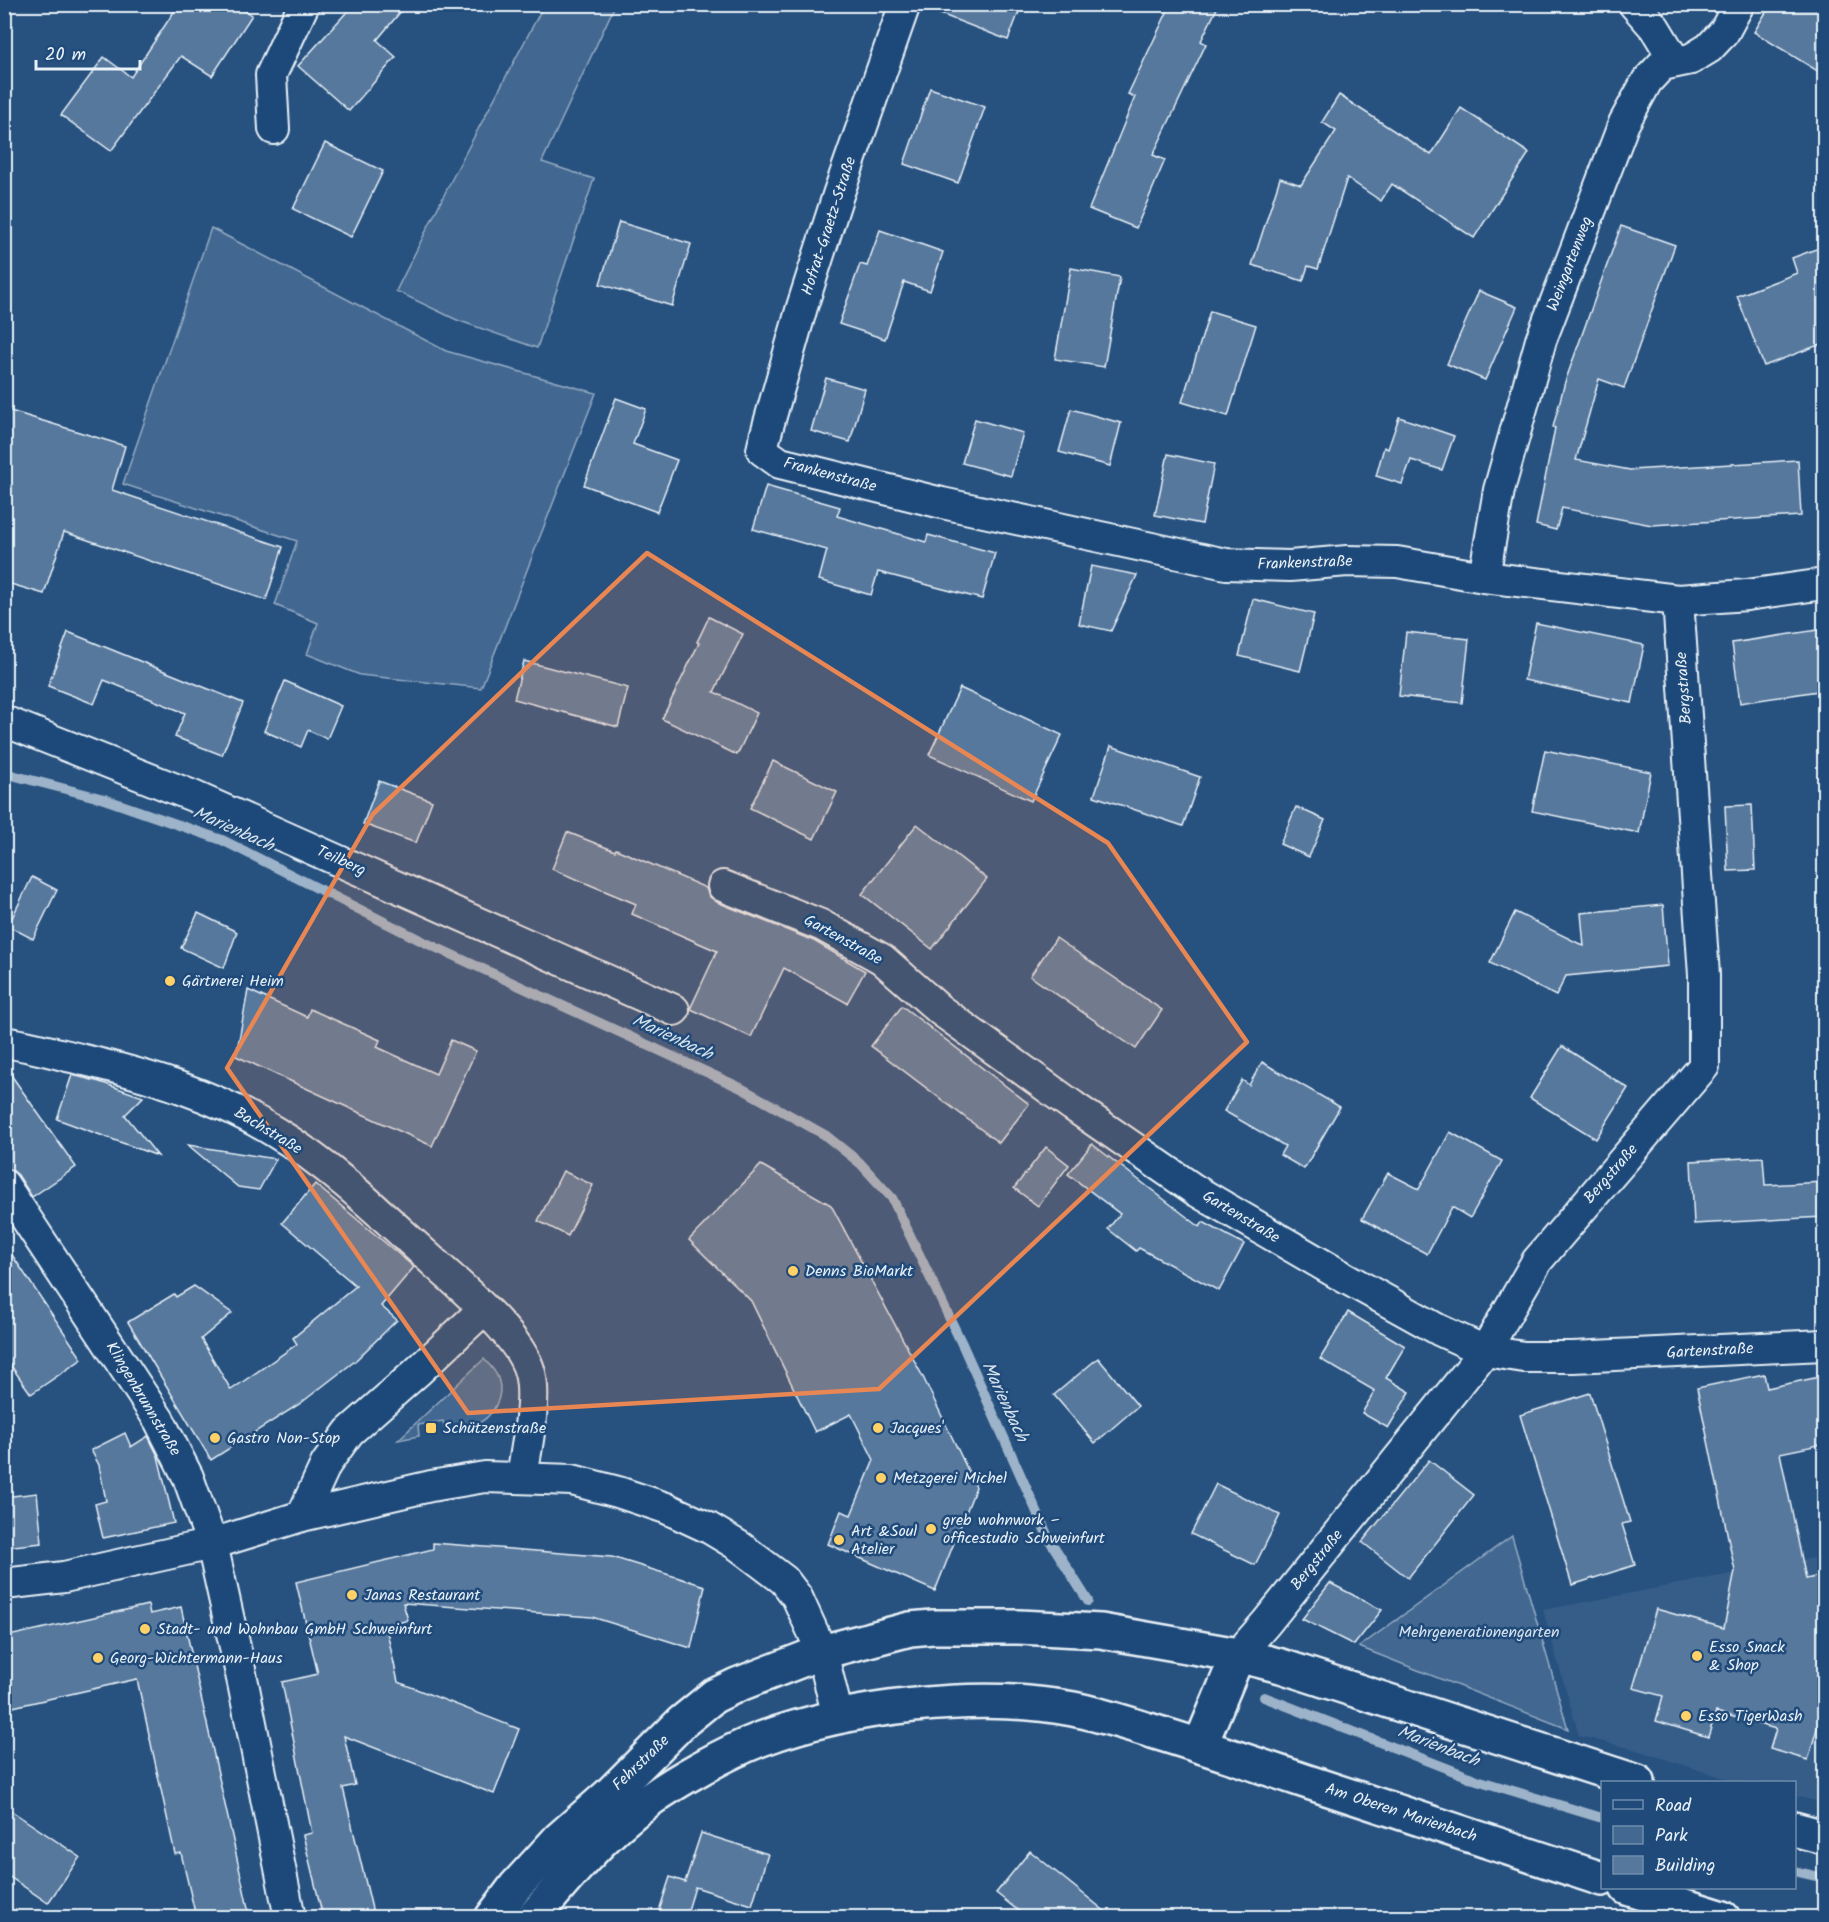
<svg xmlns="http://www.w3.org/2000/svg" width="1829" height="1922" font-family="Kalam,sans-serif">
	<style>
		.built { fill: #355d88 }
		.green { fill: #436891; stroke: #96acc4; stroke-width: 1.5 }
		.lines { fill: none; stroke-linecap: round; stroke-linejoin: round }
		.stream { stroke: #9db3c9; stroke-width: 10 }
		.building { fill: #57789d; stroke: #e8f1f8; stroke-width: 1.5 }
		.street-casing { stroke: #e8f1f8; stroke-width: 34 }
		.secondary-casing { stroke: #e8f1f8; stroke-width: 38 }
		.street { stroke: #1f4a7a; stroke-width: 30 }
		.secondary { stroke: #1f4a7a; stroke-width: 33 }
		.marked { fill: #e88753; fill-opacity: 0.2; stroke: #e88753; stroke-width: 4.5; stroke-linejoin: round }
		.poi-dot { fill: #ffd166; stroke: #1f4a7a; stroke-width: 2 }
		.labels { text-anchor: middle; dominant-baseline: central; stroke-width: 5; stroke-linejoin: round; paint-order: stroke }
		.street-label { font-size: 16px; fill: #e8f1f8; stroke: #1f4a7a }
		.poi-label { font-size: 16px; fill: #e8f1f8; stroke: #1f4a7a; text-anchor: start }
		.park-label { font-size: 16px; fill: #d8e3ee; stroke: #1f4a7a }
		.water-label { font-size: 18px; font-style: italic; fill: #d5e2ec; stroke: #1f4a7a }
	</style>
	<rect width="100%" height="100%" fill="#27517f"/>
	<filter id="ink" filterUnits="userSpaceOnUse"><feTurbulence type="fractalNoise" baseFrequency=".0167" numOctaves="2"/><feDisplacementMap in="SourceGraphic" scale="12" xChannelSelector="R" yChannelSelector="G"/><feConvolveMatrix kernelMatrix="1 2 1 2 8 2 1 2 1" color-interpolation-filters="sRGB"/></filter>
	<g filter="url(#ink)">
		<path class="built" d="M1824 1556V1803L1795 1796 1794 1782H1737L1633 1749 1579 1736 1543 1610Z"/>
		<g class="green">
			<path d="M544 5H615L542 162 594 179 537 348 457 320 396 291 458 167Z"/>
			<path d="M211 228 446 351 596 393 481 688 360 675 307 654 318 623 275 605 297 541 123 484Z"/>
			<path d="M484 1359C489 1365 496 1371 498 1378 505 1397 492 1419 474 1425 465 1428 455 1429 445 1431L443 1421 418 1425 419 1436 398 1440Z"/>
			<path d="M1512 1536 1568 1729 1359 1647Z"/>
		</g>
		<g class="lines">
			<g class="stream">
				<path d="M4 773 104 799 222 840 424 942 741 1088 825 1135 860 1163 892 1198 963 1346 1049 1539 1088 1601"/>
				<path d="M1264 1697 1477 1780 1602 1818"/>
				<path d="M1794 1871 1824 1878"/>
			</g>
		</g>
		<g class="building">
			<path d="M179 4H235L252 15 212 76 181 56 111 151 61 115 104 57 131 77Z"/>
			<path d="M354 4H407L377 40 396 57 349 111 298 66Z"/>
			<path d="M922 4H1022L1008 40 922 7Z"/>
			<path d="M1171 4H1219L1201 41 1206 44 1153 155 1165 160 1136 228 1089 209 1135 97 1128 94Z"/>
			<path d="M1771 4H1809L1824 14V75L1754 32Z"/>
			<path d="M930 88 985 107 958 183 904 164Z"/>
			<path d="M1339 95 1431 155 1461 108 1529 153 1474 238 1392 184 1381 201 1347 178 1318 269 1308 266 1303 281 1252 265 1280 178 1301 185 1336 131 1322 122Z"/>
			<path d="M325 143 383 171 351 237 293 209Z"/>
			<path d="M619 222 691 244 672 306 600 284Z"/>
			<path d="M1621 226 1675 245 1624 388 1599 379 1576 460 1630 470 1798 460 1801 516 1652 525 1562 508 1556 530 1536 525 1555 428 1553 427 1565 382Z"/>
			<path d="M880 230 943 252 930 291 904 282 885 339 839 324 860 264 867 266Z"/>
			<path d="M1824 246V343L1764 366 1737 296 1797 273 1792 258Z"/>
			<path d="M1071 268 1120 277 1104 367 1055 359Z"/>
			<path d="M1479 291 1517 307 1485 380 1447 364Z"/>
			<path d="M1210 311 1256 325 1228 416 1182 402Z"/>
			<path d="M826 378 865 389 850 442 811 431Z"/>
			<path d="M616 398 646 409 633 444 677 460 657 512 584 485Z"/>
			<path d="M4 409 125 446 112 490 283 547 266 600 64 532 44 594 4 582Z"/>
			<path d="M1071 409 1121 423 1110 466 1059 452Z"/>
			<path d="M1399 417 1454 436 1442 470 1411 460 1402 484 1376 476 1384 447 1388 449Z"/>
			<path d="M975 419 1023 433 1011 476 962 463Z"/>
			<path d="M1168 454 1214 464 1202 524 1155 515Z"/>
			<path d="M766 486 840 507 837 516 926 542 928 535 995 553 982 599 878 572 871 595 819 580 827 550 753 529Z"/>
			<path d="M1091 566 1137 575 1111 631 1079 624Z"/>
			<path d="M1253 599 1314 614 1300 671 1239 656Z"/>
			<path d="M709 617 743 634 714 692 757 713 737 755 662 719 699 643 697 642Z"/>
			<path d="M1536 623 1644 645 1632 703 1524 680Z"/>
			<path d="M1824 629V690L1740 703 1732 643Z"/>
			<path d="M68 632 243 703 222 755 175 737 185 713 104 680 94 704 48 686Z"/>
			<path d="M1406 632 1469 639 1462 703 1399 696Z"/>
			<path d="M524 661 628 688 618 727 514 699Z"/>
			<path d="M285 681 341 706 327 739 308 730 301 747 264 731Z"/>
			<path d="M960 688 1062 735 1031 801 929 755Z"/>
			<path d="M1111 746 1200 777 1183 826 1094 796Z"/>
			<path d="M1545 750 1651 772 1639 833 1532 811Z"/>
			<path d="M773 761 837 792 814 839 750 808Z"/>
			<path d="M379 781 432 801 416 843 363 824Z"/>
			<path d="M1752 805 1755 870 1728 871 1725 806Z"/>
			<path d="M1296 807 1325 820 1309 857 1280 844Z"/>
			<path d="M917 824 987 879 932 949 862 894Z"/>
			<path d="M567 832 615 851 616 849 706 888 709 896 717 902 814 941 865 971 847 1003 784 968 751 1037 691 1009V1007L717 951 632 914 636 904 552 869Z"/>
			<path d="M32 877 57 890 33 939 8 926Z"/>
			<path d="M1663 905 1668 966 1566 976 1556 996 1490 963 1515 912 1584 946 1581 913Z"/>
			<path d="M198 913 237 932 224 968 181 948Z"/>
			<path d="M1056 938 1162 1010 1136 1049 1030 976Z"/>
			<path d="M248 990 307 1017 310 1009 380 1040 377 1047 436 1074 451 1040 476 1051 432 1146 236 1056Z"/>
			<path d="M902 1006 1029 1104 999 1143 871 1046Z"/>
			<path d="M1562 1046 1628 1088 1596 1139 1530 1098Z"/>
			<path d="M1262 1062 1340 1107 1304 1169 1280 1155 1285 1146 1224 1111 1242 1080 1249 1085Z"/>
			<path d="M4 1065 76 1167 32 1197 18 1175 12 1170 4 1168Z"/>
			<path d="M72 1075 100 1082 143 1097 125 1115 158 1156 57 1119Z"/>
			<path d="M1450 1132 1502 1161 1470 1218 1452 1207 1427 1254 1362 1219 1388 1173 1419 1189Z"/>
			<path d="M1092 1144 1200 1227 1203 1222 1244 1244 1219 1291 1139 1248 1136 1251 1108 1229 1120 1214 1068 1174Z"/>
			<path d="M188 1145 276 1159 259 1190 238 1187Z"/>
			<path d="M1046 1147 1069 1165 1038 1206 1014 1188Z"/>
			<path d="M1763 1157 1765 1185 1824 1182V1217L1694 1224 1691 1161Z"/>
			<path d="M761 1165 831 1205 923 1377 976 1487 935 1591 828 1544 841 1511 851 1515 874 1460 851 1414 815 1432 751 1301 689 1240Z"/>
			<path d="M563 1171 593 1185 568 1236 538 1221Z"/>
			<path d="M315 1184 414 1267 381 1306 397 1320 355 1361 301 1403 211 1460 128 1322 174 1294 176 1297 194 1286 232 1313 201 1339 231 1390 297 1344 293 1338 356 1286 282 1223Z"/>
			<path d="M4 1243 82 1359 31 1394 4 1356Z"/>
			<path d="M1348 1312 1405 1346 1386 1378 1410 1392 1388 1428 1362 1413 1375 1391 1320 1359Z"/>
			<path d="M1098 1358 1138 1406 1095 1443 1054 1395Z"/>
			<path d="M1764 1374 1767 1388 1824 1376V1444L1780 1453 1806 1579 1824 1575V1704L1808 1760 1770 1749 1776 1729 1716 1712 1708 1737 1656 1721 1663 1696 1633 1688 1656 1609 1724 1628 1735 1571 1697 1388Z"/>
			<path d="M1590 1393 1630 1522 1622 1524 1635 1565 1572 1585 1520 1415Z"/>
			<path d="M125 1433 131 1447 148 1436 158 1456 174 1523 103 1538 95 1504 106 1501 99 1465 91 1450Z"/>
			<path d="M1429 1460 1474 1495 1408 1578 1362 1542Z"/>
			<path d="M1216 1484 1280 1515 1255 1565 1191 1534Z"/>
			<path d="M37 1493 42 1543 4 1547V1497Z"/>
			<path d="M433 1543 612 1557 705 1586 691 1648 592 1617 403 1603 408 1620 386 1627 398 1682 519 1729 494 1794 344 1736 355 1785 343 1788 374 1917H323L303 1835 312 1833 282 1682 318 1674 296 1582 433 1549Z"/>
			<path d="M1330 1583 1382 1610 1354 1645 1302 1619Z"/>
			<path d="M148 1605 150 1614 181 1607 250 1917H196L181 1853 175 1854 137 1679 4 1709V1637Z"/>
			<path d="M4 1806 80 1857 48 1903 4 1873Z"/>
			<path d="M701 1833 768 1854 752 1905 695 1887 686 1917H657L670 1877 685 1882Z"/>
			<path d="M1030 1851 1112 1917H1026L996 1893Z"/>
		</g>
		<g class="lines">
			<g class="street-casing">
				<g id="street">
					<path d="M905 4 838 195 802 307 765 437 762 450 780 463 942 503 1226 564 1290 566 1347 561 1397 562 1484 577 1678 600 1747 595 1824 584"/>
					<path d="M1634 4 1655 28 1675 61"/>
					<path d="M274 129 271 75 304 4"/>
					<path d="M1484 577 1499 490 1541 340 1624 123 1647 81 1662 65 1691 59 1709 48 1724 32 1739 4"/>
					<path d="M4 721 193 796 674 1010"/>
					<path d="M723 886 821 925 882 959 940 1010 1073 1106 1195 1190 1342 1276 1439 1330 1485 1351 1524 1357H1573L1824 1345"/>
					<path d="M4 1042C30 1046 55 1053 80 1059 148 1075 215 1095 275 1132 335 1168 387 1220 439 1267 466 1291 522 1339 530 1373 537 1401 526 1449 522 1477"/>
					<path d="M4 1185 159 1420 188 1477 212 1544 243 1683 290 1918"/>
					<path d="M302 1516 326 1464 349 1432 417 1372 484 1309"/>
					<path d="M4 1584 64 1577 212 1544 302 1516 431 1486 485 1477 572 1480 618 1492 666 1508 709 1528 739 1546 784 1580 797 1597 822 1652 838 1717"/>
					<path d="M1238 1655 1266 1623 1485 1351 1537 1261 1704 1066V975L1678 600"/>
				</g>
			</g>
			<g class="secondary-casing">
				<g id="secondary">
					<path d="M1200 1746 1238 1655"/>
					<path d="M1794 1829 1824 1837"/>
					<path d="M1627 1888 1723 1918"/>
					<path d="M492 1918 516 1886 559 1839 609 1795 682 1722 714 1696 737 1685 822 1652 910 1629 933 1627H1019L1101 1631 1238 1655 1281 1666 1638 1782"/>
					<path d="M533 1918C568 1876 604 1833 648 1801 677 1780 727 1752 761 1739 850 1706 980 1691 1073 1709 1099 1714 1126 1723 1152 1731 1202 1746 1252 1763 1302 1780 1402 1813 1502 1846 1602 1879"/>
				</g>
			</g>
			<use href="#street" class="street"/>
			<use href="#secondary" class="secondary"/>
		</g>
	</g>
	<path class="marked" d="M647 553 1108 843 1247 1042 879 1389 468 1413 227 1068 373 814Z"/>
	<g class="poi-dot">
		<circle cx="170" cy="981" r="6"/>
		<circle cx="793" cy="1271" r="6"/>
		<rect x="425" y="1422" width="12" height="12" rx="3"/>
		<circle cx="878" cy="1428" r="6"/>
		<circle cx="215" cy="1438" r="6"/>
		<circle cx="881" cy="1478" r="6"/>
		<circle cx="931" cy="1529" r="6"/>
		<circle cx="839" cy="1540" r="6"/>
		<circle cx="352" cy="1595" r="6"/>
		<circle cx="145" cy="1629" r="6"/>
		<circle cx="1697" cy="1656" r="6"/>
		<circle cx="98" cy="1658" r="6"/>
		<circle cx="1686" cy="1716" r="6"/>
	</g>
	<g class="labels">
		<g class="street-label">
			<text transform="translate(829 226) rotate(-72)">Hofrat-Graetz-Straße</text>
			<text transform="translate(1570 264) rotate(-69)">Weingartenweg</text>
			<text transform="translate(830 475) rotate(15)">Frankenstraße</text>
			<text transform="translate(1305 563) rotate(-2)">Frankenstraße</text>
			<text transform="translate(1684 688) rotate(-94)">Bergstraße</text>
			<text transform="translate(341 861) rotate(24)">Teilberg</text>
			<text transform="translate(843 940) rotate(29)">Gartenstraße</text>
			<text transform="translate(268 1131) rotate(31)">Bachstraße</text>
			<text transform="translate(1611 1174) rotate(-49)">Bergstraße</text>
			<text transform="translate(1241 1217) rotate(31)">Gartenstraße</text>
			<text transform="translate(1710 1351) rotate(-3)">Gartenstraße</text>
			<text transform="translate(143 1399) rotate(59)">Klingenbrunnstraße</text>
			<text transform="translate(1317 1560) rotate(-51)">Bergstraße</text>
			<text transform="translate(641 1763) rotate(-44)">Fehrstraße</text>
			<text transform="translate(1401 1813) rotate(18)">Am Oberen Marienbach</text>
		</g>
		<g class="poi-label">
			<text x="182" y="981">Gärtnerei Heim</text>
			<text x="805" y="1271">Denns BioMarkt</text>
			<text x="443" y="1428">Schützenstraße</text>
			<text x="890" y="1428">Jacques'</text>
			<text x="227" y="1438">Gastro Non-Stop</text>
			<text x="893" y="1478">Metzgerei Michel</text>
			<text x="943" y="1520">greb wohnwork –<tspan x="943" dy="18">officestudio Schweinfurt</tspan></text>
			<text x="851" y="1531">Art &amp;Soul<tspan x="851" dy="18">Atelier</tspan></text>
			<text x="364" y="1595">Janas Restaurant</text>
			<text x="157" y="1629">Stadt- und Wohnbau GmbH Schweinfurt</text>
			<text x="1709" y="1647">Esso Snack<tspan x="1709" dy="18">&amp; Shop</tspan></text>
			<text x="110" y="1658">Georg-Wichtermann-Haus</text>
			<text x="1698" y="1716">Esso TigerWash</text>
		</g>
		<g class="park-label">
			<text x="1479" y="1632">Mehrgenerationengarten</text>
		</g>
		<g class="water-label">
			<text transform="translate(233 830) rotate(24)">Marienbach</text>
			<text transform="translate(672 1038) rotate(25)">Marienbach</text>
			<text transform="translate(1004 1402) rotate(65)">Marienbach</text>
			<text transform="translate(1438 1747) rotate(21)">Marienbach</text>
		</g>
	</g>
	<rect width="1829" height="1922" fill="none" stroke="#1f4a7a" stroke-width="24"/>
	<rect x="12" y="12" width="1805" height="1898" fill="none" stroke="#e8f1f8" stroke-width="2" filter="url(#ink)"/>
	<rect x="1601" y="1781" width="195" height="108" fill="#1f4a7a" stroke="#6f8dac" stroke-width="1.5"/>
	<rect x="1613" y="1800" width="30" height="9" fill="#1f4a7a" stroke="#6f8dac" stroke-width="1.5"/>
	<text x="1655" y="1811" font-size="18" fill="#e8f1f8">Road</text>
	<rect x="1613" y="1826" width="30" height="18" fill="#436891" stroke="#6f8dac" stroke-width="1.5"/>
	<text x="1655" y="1841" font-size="18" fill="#e8f1f8">Park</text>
	<rect x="1613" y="1856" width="30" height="18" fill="#57789d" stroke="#6f8dac" stroke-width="1.5"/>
	<text x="1655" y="1871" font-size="18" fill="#e8f1f8">Building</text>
	<path d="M36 60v9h104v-9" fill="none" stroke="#e8f1f8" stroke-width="3"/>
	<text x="45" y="60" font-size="18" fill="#e8f1f8" stroke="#1f4a7a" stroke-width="4.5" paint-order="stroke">20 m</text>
</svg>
